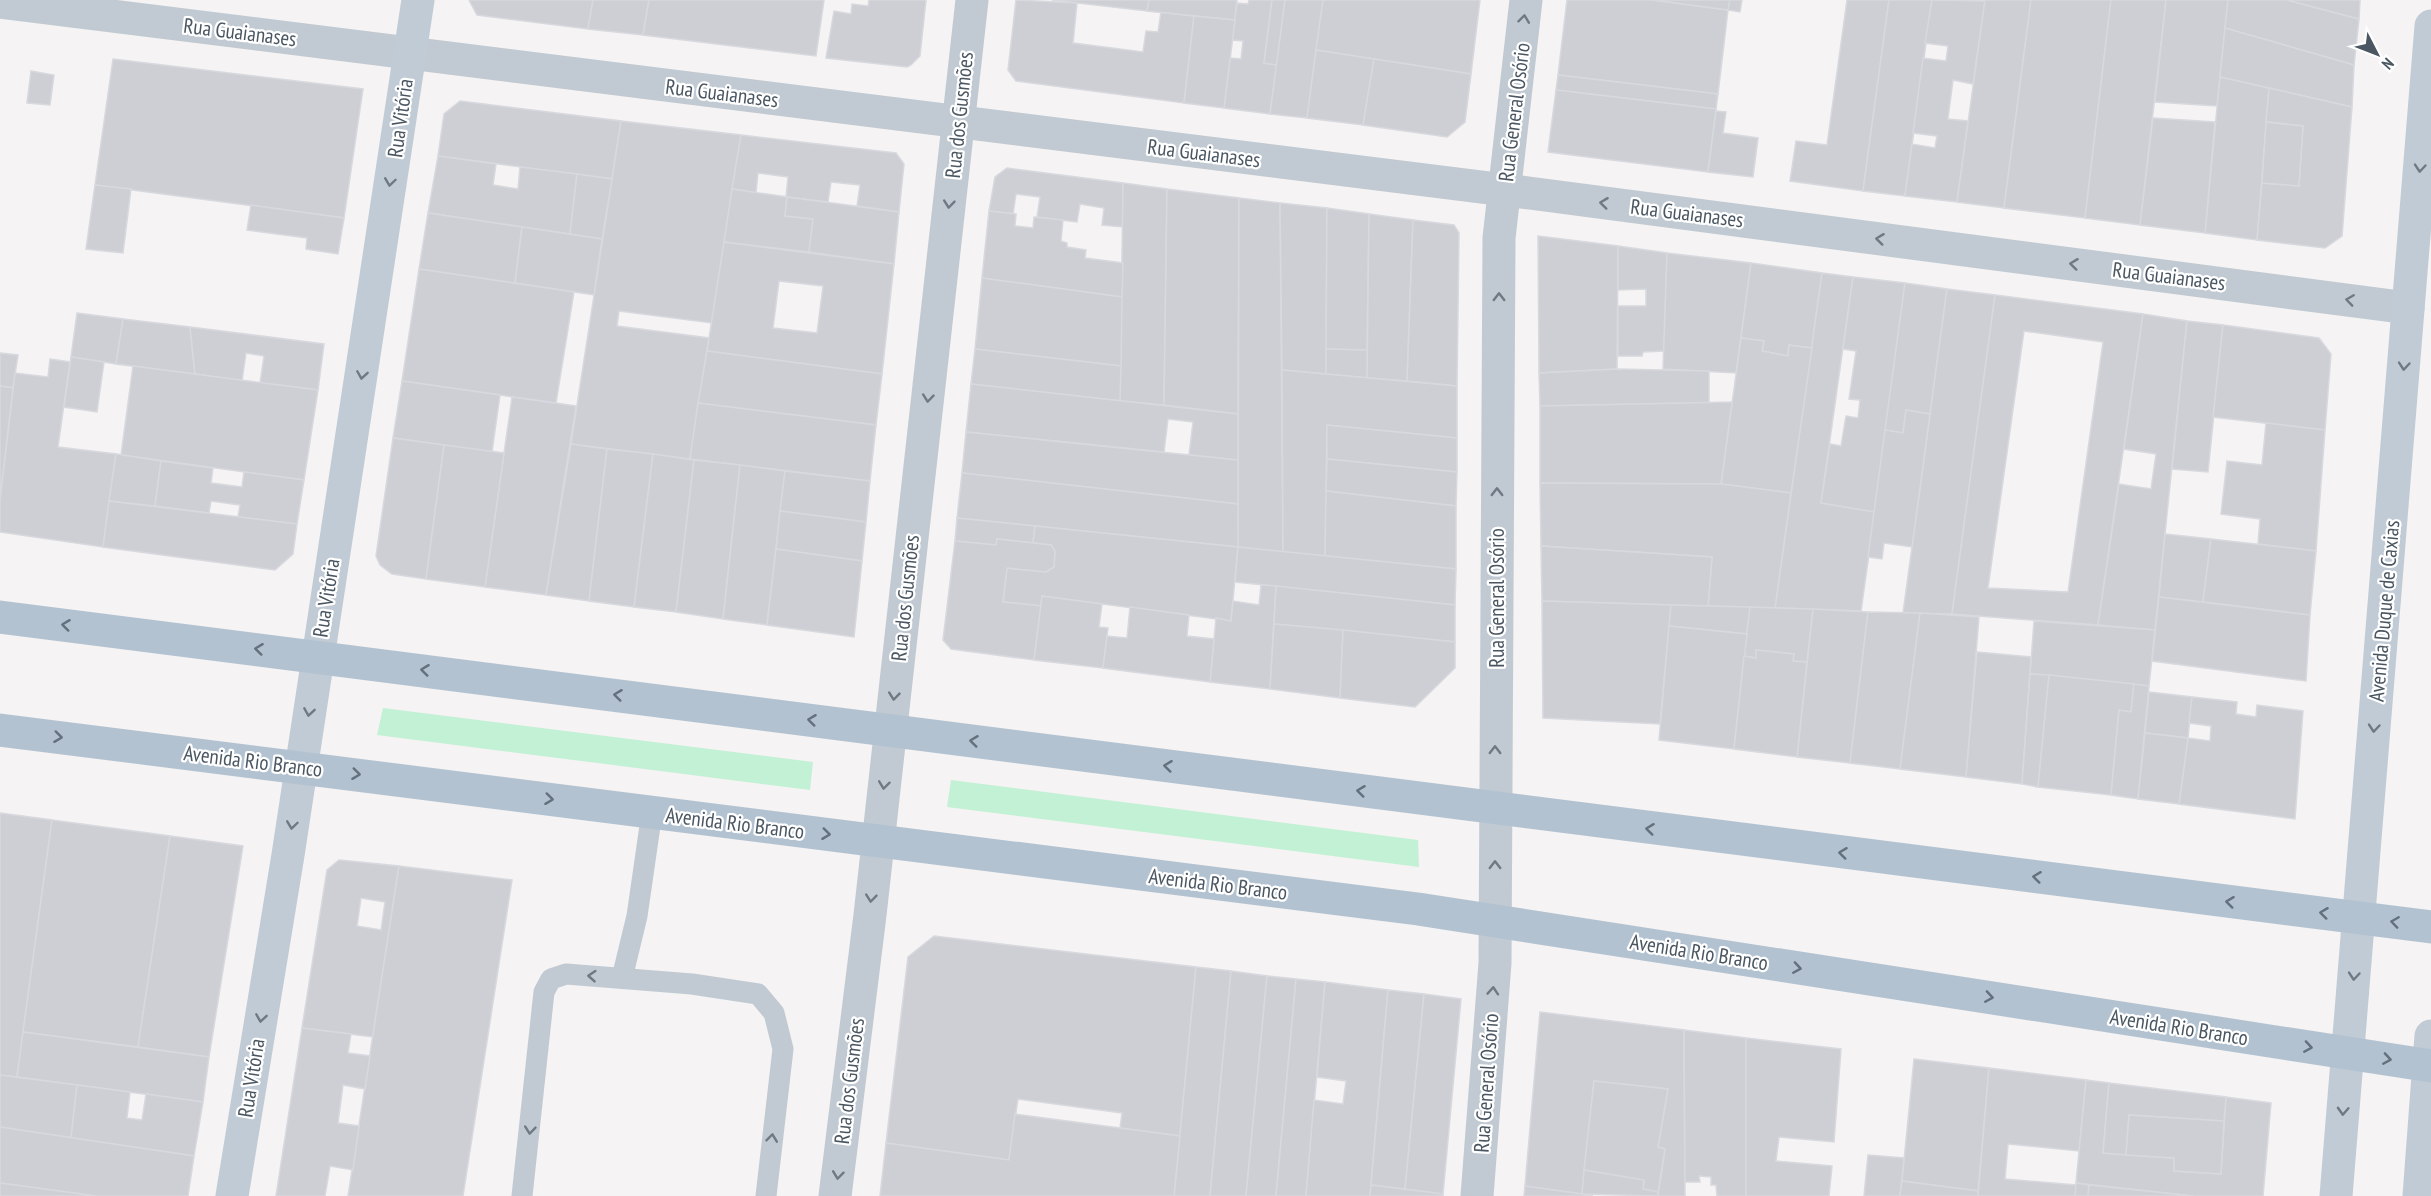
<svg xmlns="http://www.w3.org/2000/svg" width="2431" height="1196" font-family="'PT Sans Narrow',sans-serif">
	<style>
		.green { fill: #c3f1d5 }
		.building { fill: #cdcfd5; stroke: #d7d9de; stroke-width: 1.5; fill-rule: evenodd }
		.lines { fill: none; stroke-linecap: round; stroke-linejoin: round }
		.lane { stroke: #c1cad2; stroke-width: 21 }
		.street { stroke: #c1cad2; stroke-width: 33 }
		.secondary { stroke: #c1cbd6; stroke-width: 33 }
		.primary { stroke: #b3c2d1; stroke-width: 33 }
		.oneway { stroke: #6e7983 }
		.oneway2 { stroke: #6e7984 }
		.oneway3 { stroke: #64717d }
		.labels { text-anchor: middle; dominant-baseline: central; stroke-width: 4.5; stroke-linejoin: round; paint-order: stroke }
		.street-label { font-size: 21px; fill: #4a5661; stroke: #fff }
	</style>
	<rect width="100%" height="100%" fill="#f5f3f3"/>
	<g class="green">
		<path d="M383 708 813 762 810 790 377 735Z"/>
		<path d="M951 780 1418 840 1419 867 947 807Z"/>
	</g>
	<g class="building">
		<path d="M469 0H593L588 29 477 15Z"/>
		<path d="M593 0H649L643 35 588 29Z"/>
		<path d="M649 0H824L816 56 643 35Z"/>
		<path d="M869 0H926L920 56 911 65 907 67 826 58 834 11 851 14 852 4 868 6Z"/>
		<path d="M1016 0 1077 3 1073 43 1143 52 1146 31 1158 32 1161 12 1194 16 1184 103 1016 81 1008 70Z"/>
		<path d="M1052 0H1149L1147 11Z"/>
		<path d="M1149 0H1237L1235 20 1147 11Z"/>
		<path d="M1249 0H1272L1264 63 1277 65 1270 114 1224 108 1230 58 1241 59 1243 41 1232 40 1237 3 1248 4Z"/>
		<path d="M1272 0H1285L1277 65 1264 63Z"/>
		<path d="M1285 0H1323L1307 118 1270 114Z"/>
		<path d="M1323 0H1480L1471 74 1316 50Z"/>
		<path d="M1567 0H1653L1728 10 1718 94 1558 75Z"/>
		<path d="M1653 0H1730L1728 10Z"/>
		<path d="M1730 0H1742L1740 12 1728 10Z"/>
		<path d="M1847 0H1889L1863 191 1790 181 1796 141 1827 145Z"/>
		<path d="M1889 0H1932L1905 196 1863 191Z"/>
		<path d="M1932 0 1985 1 1973 84 1953 80 1948 119 1968 121 1957 202 1905 196 1912 144 1935 148 1937 136 1913 133 1923 58 1946 61 1948 46 1925 43Z"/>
		<path d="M2031 0 2004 208 1957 202 1985 0Z"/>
		<path d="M2031 0H2111L2085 218 2004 208Z"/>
		<path d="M2111 0H2166L2140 225 2085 218Z"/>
		<path d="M2166 0H2228L2217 106 2155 102Z"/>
		<path d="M2228 0H2287L2359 19 2354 65 2225 28Z"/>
		<path d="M2287 0H2360L2359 19Z"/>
		<path d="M1194 16 1235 20 1224 108 1184 103Z"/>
		<path d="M2225 28 2354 65 2352 107 2220 77Z"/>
		<path d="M1316 50 1374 59 1363 125 1307 118Z"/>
		<path d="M113 59 363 89 344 218 95 185Z"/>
		<path d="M1374 59 1471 74 1465 122 1447 137 1363 125Z"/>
		<path d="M31 71 54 75 50 105 27 103Z"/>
		<path d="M1558 75 1718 94 1716 109 1556 90Z"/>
		<path d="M2220 77 2269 88 2257 240 2205 233Z"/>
		<path d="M2269 88 2352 107 2342 236 2325 248 2257 240 2262 183 2299 186 2303 126 2266 122Z"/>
		<path d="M1556 90 1716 109 1708 172 1548 152Z"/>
		<path d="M460 101 621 121 612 179 438 156 444 114Z"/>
		<path d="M1716 111 1726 112 1723 133 1758 138 1753 177 1708 172Z"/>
		<path d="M2153 118 2215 122 2205 233 2140 225Z"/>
		<path d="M621 121 741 135 712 323 619 311 617 326 709 338 690 459 571 444Z"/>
		<path d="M2266 122 2303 126 2299 186 2262 183Z"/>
		<path d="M741 135 896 153 904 164 899 212 857 206 860 185 831 182 828 202 786 197 788 177 758 173 756 193 732 189Z"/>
		<path d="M438 156 496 164 493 185 518 189 520 167 577 174 570 234 428 213Z"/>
		<path d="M1007 168 1123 183V227L1102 225 1104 208 1080 204 1077 222 1037 217 1040 197 1016 194 1013 214 989 211 995 177Z"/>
		<path d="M577 174 612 179 602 239 570 234Z"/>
		<path d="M1123 183 1167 189 1164 405 1120 401Z"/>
		<path d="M95 185 131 189 123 253 86 249Z"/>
		<path d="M732 189 787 197 785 216 813 219 809 252 724 242Z"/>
		<path d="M1167 189 1239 198 1238 414 1164 405Z"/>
		<path d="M787 197 899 212 894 264 809 252 813 219 785 216Z"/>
		<path d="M1239 198 1280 203 1283 552 1238 547Z"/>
		<path d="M1280 203 1327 208 1326 374 1282 370Z"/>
		<path d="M251 205 344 218 338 254 306 249 307 238 247 230Z"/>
		<path d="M1327 208 1369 214 1367 350 1326 349Z"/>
		<path d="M989 211 1016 214 1015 226 1033 228 1034 217 1063 220 1061 241 1067 243V247L1086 250 1085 258 1123 263 1122 297 982 278Z"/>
		<path d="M428 213 522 227 515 283 419 269Z"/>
		<path d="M1369 214 1413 220 1407 381 1367 378Z"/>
		<path d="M1413 220 1454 225 1459 233 1457 386 1407 381Z"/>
		<path d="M522 227 602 239 594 295 515 283Z"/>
		<path d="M1538 236 1618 246 1617 369 1539 373Z"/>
		<path d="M724 242 894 264 882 374 707 351ZM779 281 823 286 817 333 773 328Z"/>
		<path d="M1618 246 1667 253 1664 351 1643 352 1642 356H1618V306H1646V289L1618 290Z"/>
		<path d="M1667 253 1751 263 1736 373 1663 369Z"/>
		<path d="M1751 263 1822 273 1812 348 1789 345 1788 356 1762 351 1764 341 1741 338Z"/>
		<path d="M419 269 574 292 556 403 402 381Z"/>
		<path d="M1822 273 1853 277 1821 503 1875 512 1861 611 1775 608Z"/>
		<path d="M1853 277 1905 283 1875 512 1821 503 1830 444 1841 446 1846 416 1858 418 1860 400 1849 399 1856 351 1843 349Z"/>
		<path d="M982 278 1122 297 1121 366 975 349Z"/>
		<path d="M1905 283 1947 289 1930 414 1906 410 1903 433 1885 430Z"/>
		<path d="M1947 289 1995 295 1952 614 1903 613Z"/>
		<path d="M1995 295 2143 314 2098 625 1952 614ZM2024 331 2103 342 2068 592 1988 588Z"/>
		<path d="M77 313 123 319 116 364 71 357Z"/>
		<path d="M2143 314 2187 321 2155 630 2098 625 2119 484 2151 489 2156 454 2124 449Z"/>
		<path d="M123 319 190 327 195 374 116 364Z"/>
		<path d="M2187 321 2223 325 2208 472 2172 469Z"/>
		<path d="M2223 325 2319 338 2331 354 2325 430 2213 417Z"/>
		<path d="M190 327 324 344 318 390 260 383 264 356 246 353 242 381 195 374Z"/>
		<path d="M1741 338 1764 341 1762 351 1788 356 1789 345 1812 348 1791 493 1721 484Z"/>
		<path d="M975 349 1121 366 1120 401 971 384Z"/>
		<path d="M1326 349 1367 350V378L1326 374Z"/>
		<path d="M707 351 882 374 876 425 698 403Z"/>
		<path d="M0 353 18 355 13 388 0 386Z"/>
		<path d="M71 357 104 362 97 412 64 407Z"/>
		<path d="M50 359 70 362 58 447 116 454 103 547 0 532V499L15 373 48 377Z"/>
		<path d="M133 366 318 390 304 480 121 455Z"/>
		<path d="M1617 369 1709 371V403L1540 406 1539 373Z"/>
		<path d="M1282 370 1457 386V438L1327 425 1325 556 1283 552Z"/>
		<path d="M402 381 500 395 492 452 393 438Z"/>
		<path d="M971 384 1238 414V460L1189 455 1193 422 1168 419 1164 452 966 432Z"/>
		<path d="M0 386 13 388 0 499Z"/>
		<path d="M512 397 576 406 546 595 485 587Z"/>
		<path d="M1732 402 1721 484 1540 483V406Z"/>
		<path d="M698 403 876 425 870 481 690 459Z"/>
		<path d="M1906 410 1930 414 1912 547 1884 543 1882 559 1868 557 1885 430 1903 433Z"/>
		<path d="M2266 423 2325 430 2316 551 2258 544 2260 519 2221 514 2227 461 2262 465Z"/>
		<path d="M1327 425 1457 438V472L1327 459Z"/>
		<path d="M966 432 1238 460V504L962 473Z"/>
		<path d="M393 438 444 445 426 579 392 574 380 565 376 556Z"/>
		<path d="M571 444 607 449 589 601 546 595Z"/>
		<path d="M444 445 504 453 485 587 426 579Z"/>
		<path d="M607 449 653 454 634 607 589 601Z"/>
		<path d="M116 454 161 461 155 506 109 501Z"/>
		<path d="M653 454 694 460 676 612 634 607Z"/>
		<path d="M1327 459 1457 472 1456 506 1326 491Z"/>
		<path d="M694 460 740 465 723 619 676 612Z"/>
		<path d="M161 461 213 468 211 483 242 487 244 472 304 480 297 524 238 517 240 505 211 501 209 513 155 506Z"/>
		<path d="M740 465 785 471 767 625 723 619Z"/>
		<path d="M785 471 870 481 866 522 780 511Z"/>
		<path d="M962 473 1238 504V547L957 518Z"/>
		<path d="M1540 483 1721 484 1791 493 1775 608 1708 606 1712 557 1541 546Z"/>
		<path d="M1326 491 1456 506V569L1325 556Z"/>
		<path d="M109 501 297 524 293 554 275 570 103 547Z"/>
		<path d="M780 511 866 522 862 561 776 549Z"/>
		<path d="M957 518 1035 526 1033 543 997 539 996 545 955 541Z"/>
		<path d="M1035 526 1238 547 1231 621 1042 596 1041 606 1003 602 1007 568 1046 572 1054 567 1055 551 1051 545 1033 543Z"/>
		<path d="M2165 534 2211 539 2203 602 2159 597Z"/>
		<path d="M997 539 1051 545 1055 551 1054 567 1046 572 1007 568 1003 602 1041 606 1034 660 951 649 943 640 955 541 996 545Z"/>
		<path d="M2211 539 2316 551 2310 615 2203 602Z"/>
		<path d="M1541 546 1712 557 1708 606 1542 601Z"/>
		<path d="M1238 547 1456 569 1455 605 1235 582Z"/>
		<path d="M776 549 862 561 854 637 767 625Z"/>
		<path d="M1261 585 1276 586 1270 689 1210 682 1216 618 1231 621 1233 601 1259 605Z"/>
		<path d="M1276 586 1455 605V642L1274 624Z"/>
		<path d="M1042 596 1102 604 1099 627 1108 628 1103 668 1034 660Z"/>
		<path d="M2159 597 2310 615 2306 681 2152 661Z"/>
		<path d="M1542 601 1671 605 1660 724 1543 718Z"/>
		<path d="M1671 605 1750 607 1747 634 1669 626Z"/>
		<path d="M1130 607 1189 615 1187 636 1214 639 1210 682 1103 668 1107 636 1127 638Z"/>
		<path d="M1750 607 1813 609 1807 662 1793 661 1794 654 1756 650V658L1744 656Z"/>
		<path d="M1813 609 1868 612 1850 763 1797 757Z"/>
		<path d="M1868 612 1920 613 1900 769 1850 763Z"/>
		<path d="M1920 613 1979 617 1966 777 1900 769Z"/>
		<path d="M2034 621 2155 630 2149 686 2030 674Z"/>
		<path d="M1274 624 1343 630 1340 698 1270 689Z"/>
		<path d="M1669 626 1747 634 1734 749 1659 740Z"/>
		<path d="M1343 630 1455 642V668L1415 707 1340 698Z"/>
		<path d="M1756 650 1794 654 1793 661 1807 662 1797 757 1734 749 1744 656 1756 658Z"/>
		<path d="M1977 652 2031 657 2022 784 1966 777Z"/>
		<path d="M2030 674 2049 675 2038 787 2022 784Z"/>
		<path d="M2049 675 2134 684 2131 712 2119 710 2111 795 2038 787Z"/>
		<path d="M2134 684 2149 686 2138 799 2111 795 2119 710 2131 712Z"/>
		<path d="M2149 692 2192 697 2188 738 2145 733Z"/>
		<path d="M2192 697 2237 702 2236 714 2256 717 2257 705 2303 711 2295 819 2179 804 2188 738 2210 741 2211 726 2189 723Z"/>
		<path d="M2145 733 2188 738 2179 804 2138 799Z"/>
		<path d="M0 813 52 820 17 1077 0 1075Z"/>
		<path d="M52 820 170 836 138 1047 23 1032Z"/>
		<path d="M170 836 243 846 209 1057 138 1047Z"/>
		<path d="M339 860 399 866 373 1037 302 1028 327 870ZM361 898 385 902 381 930 357 926Z"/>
		<path d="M399 866 512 880 463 1196H348Z"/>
		<path d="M934 936 1196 967 1180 1136 1120 1128 1122 1113 1018 1099 1009 1160 886 1143 908 957Z"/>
		<path d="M1196 967 1231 971 1210 1196H1174Z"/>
		<path d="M1231 971 1267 976 1246 1196H1210Z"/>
		<path d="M1267 976 1296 979 1276 1196H1246Z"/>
		<path d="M1296 979 1325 982 1306 1196H1276Z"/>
		<path d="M1325 982 1388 990 1370 1196H1306L1314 1100 1343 1104 1346 1081 1317 1077Z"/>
		<path d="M1388 990 1424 994 1405 1189 1371 1185Z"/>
		<path d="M1424 994 1461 999 1443 1194 1405 1189Z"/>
		<path d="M1540 1012 1684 1030 1685 1196H1658L1665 1149 1658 1147 1668 1089 1594 1081 1582 1194 1525 1186Z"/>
		<path d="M302 1028 351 1034 348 1053 370 1056 365 1089 343 1085 338 1123 359 1126 353 1170 330 1166 325 1196H276Z"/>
		<path d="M1684 1030 1746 1038V1196H1717L1716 1185H1711V1177L1699 1176 1700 1182H1685Z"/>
		<path d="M23 1032 209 1057 203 1102 17 1077Z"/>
		<path d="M1746 1038 1841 1049 1834 1142 1779 1137 1776 1161 1832 1166 1829 1196H1746Z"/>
		<path d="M1914 1059 1989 1068 1978 1191 1902 1181Z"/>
		<path d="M1989 1068 2086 1080 2079 1151 2008 1144 2005 1179 2076 1185 2075 1196H1978Z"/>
		<path d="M0 1075 77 1085 71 1138 0 1127Z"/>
		<path d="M2086 1080 2109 1083 2103 1153 2174 1158V1171L2221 1174 2226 1097 2271 1103 2263 1196H2193L2076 1183Z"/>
		<path d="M1594 1081 1668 1089 1658 1147 1665 1149 1658 1192 1643 1189 1644 1180 1584 1170Z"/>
		<path d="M2109 1083 2226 1097 2224 1121 2129 1115 2126 1155 2103 1153Z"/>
		<path d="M77 1085 130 1092 127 1118 142 1120 146 1094 203 1102 194 1156 71 1138Z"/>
		<path d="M1015 1114 1180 1136 1174 1196H880L886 1143 1009 1160Z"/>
		<path d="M2129 1115 2224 1121 2221 1174 2174 1171V1158L2126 1155Z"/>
		<path d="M0 1127 194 1156 188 1196H96L0 1183Z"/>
		<path d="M1868 1155 1904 1158 1900 1196H1864Z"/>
		<path d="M1584 1170 1644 1180 1643 1189 1658 1192V1196L1582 1194Z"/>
		<path d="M1902 1181 1978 1191V1196H1900Z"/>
		<path d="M0 1183 96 1196H0Z"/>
		<path d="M2076 1183 2089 1185 2088 1196H2075Z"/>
		<path d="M1371 1185 1443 1194V1196H1370Z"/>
		<path d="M2089 1185 2193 1196H2088Z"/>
		<path d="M1525 1186 1582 1194 1593 1196H1524Z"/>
	</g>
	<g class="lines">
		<g class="lane">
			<path d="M622 978 637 916 652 812"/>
			<path d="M522 1196 544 992 551 979 566 974 692 984 758 994 774 1013 783 1049 766 1196"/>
		</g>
		<g class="street">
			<path d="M0 2 1529 193 2408 308"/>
			<path d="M835 1196 870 915 972 0"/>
			<path d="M1477 1196 1495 963 1499 238 1526 0"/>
		</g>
		<g class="secondary">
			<path d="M232 1196 288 855 418 0"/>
			<path d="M2336 1196 2431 26"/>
			<path d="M2419 1196 2431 1036"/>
		</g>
		<g class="primary">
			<path d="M0 617 2431 927"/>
			<path d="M0 730 1418 909 2431 1066"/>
		</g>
	</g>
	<defs><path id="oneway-chevron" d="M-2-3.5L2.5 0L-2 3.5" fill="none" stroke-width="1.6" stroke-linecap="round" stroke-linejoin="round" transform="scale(1.5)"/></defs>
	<g class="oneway">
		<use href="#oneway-chevron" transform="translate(1524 19) rotate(-83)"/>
		<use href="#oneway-chevron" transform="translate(1604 203) rotate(-173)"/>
		<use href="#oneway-chevron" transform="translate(949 204) rotate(96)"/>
		<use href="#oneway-chevron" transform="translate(1880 239) rotate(-173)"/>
		<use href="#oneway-chevron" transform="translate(2074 264) rotate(-173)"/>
		<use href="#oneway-chevron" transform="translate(1499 297) rotate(-90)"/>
		<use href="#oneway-chevron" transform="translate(2350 300) rotate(-172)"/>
		<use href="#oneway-chevron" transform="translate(928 398) rotate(96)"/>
		<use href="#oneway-chevron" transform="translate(1497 492) rotate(-90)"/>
		<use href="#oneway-chevron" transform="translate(894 696) rotate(96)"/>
		<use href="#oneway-chevron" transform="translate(1495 750) rotate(-90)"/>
		<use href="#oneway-chevron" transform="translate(884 785) rotate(97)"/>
		<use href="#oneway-chevron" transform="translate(1495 865) rotate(-90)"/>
		<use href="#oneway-chevron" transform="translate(871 898) rotate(96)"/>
		<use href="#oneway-chevron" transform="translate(592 976) rotate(-176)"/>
		<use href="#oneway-chevron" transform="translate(1493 991) rotate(-86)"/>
		<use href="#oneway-chevron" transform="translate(530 1130) rotate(96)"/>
		<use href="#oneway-chevron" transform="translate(772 1138) rotate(-83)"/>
		<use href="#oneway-chevron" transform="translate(838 1175) rotate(97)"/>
	</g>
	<g class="oneway2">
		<use href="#oneway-chevron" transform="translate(2420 168) rotate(95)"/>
		<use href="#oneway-chevron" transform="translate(390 182) rotate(98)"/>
		<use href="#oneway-chevron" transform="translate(2404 366) rotate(95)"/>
		<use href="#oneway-chevron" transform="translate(362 375) rotate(99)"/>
		<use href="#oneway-chevron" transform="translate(309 712) rotate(99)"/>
		<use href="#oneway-chevron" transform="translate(2374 728) rotate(95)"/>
		<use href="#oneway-chevron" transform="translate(292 825) rotate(98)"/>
		<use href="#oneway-chevron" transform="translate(2354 976) rotate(95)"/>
		<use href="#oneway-chevron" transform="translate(261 1018) rotate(99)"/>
		<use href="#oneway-chevron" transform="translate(2343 1111) rotate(93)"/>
	</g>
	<g class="oneway3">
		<use href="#oneway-chevron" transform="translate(66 625) rotate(-173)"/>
		<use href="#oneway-chevron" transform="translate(259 649) rotate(-173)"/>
		<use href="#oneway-chevron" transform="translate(425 670) rotate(-173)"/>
		<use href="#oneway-chevron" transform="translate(618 695) rotate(-173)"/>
		<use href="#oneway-chevron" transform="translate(812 720) rotate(-173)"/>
		<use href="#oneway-chevron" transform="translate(58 737) rotate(7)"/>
		<use href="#oneway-chevron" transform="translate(974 741) rotate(-173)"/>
		<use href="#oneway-chevron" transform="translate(1168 766) rotate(-173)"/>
		<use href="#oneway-chevron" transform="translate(356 774) rotate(7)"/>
		<use href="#oneway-chevron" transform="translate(1361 791) rotate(-173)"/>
		<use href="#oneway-chevron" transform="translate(549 799) rotate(7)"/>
		<use href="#oneway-chevron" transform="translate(1650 829) rotate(-173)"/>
		<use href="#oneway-chevron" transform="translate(826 834) rotate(7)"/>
		<use href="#oneway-chevron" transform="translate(1843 853) rotate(-173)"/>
		<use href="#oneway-chevron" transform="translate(2037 877) rotate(-173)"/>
		<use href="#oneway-chevron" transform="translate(2230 902) rotate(-173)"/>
		<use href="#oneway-chevron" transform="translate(2324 913) rotate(-173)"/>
		<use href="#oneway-chevron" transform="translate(2395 922) rotate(-172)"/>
		<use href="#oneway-chevron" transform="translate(1797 968) rotate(9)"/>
		<use href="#oneway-chevron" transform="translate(1989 997) rotate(9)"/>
		<use href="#oneway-chevron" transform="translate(2308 1047) rotate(9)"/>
		<use href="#oneway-chevron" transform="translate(2387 1059) rotate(9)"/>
	</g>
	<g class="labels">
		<g class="street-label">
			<text transform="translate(240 32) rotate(7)">Rua Guaianases</text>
			<text transform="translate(722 93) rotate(7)">Rua Guaianases</text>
			<text transform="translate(1514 112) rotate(-83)">Rua General Osório</text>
			<text transform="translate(959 115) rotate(-84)">Rua dos Gusmões</text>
			<text transform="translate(400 118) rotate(-82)">Rua Vitória</text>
			<text transform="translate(1204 153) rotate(7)">Rua Guaianases</text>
			<text transform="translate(1687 213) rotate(7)">Rua Guaianases</text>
			<text transform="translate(2169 276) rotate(7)">Rua Guaianases</text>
			<text transform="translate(326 598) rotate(-81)">Rua Vitória</text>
			<text transform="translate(905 598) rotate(-84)">Rua dos Gusmões</text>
			<text transform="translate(1496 598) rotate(-90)">Rua General Osório</text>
			<text transform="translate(2384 611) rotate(-85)">Avenida Duque de Caxias</text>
			<text transform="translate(253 761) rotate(7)">Avenida Rio Branco</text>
			<text transform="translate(735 823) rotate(7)">Avenida Rio Branco</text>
			<text transform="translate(1218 884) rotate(7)">Avenida Rio Branco</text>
			<text transform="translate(1699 952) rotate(9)">Avenida Rio Branco</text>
			<text transform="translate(2179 1027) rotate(9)">Avenida Rio Branco</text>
			<text transform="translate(251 1078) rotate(-81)">Rua Vitória</text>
			<text transform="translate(849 1081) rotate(-83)">Rua dos Gusmões</text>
			<text transform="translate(1486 1083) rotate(-86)">Rua General Osório</text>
		</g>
	</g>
	<g transform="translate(2377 54) rotate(132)" stroke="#ffffff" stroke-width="4.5" paint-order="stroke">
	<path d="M0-4.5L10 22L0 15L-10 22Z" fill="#4a5661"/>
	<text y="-9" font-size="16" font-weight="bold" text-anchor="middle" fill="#4a5661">N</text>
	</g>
</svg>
